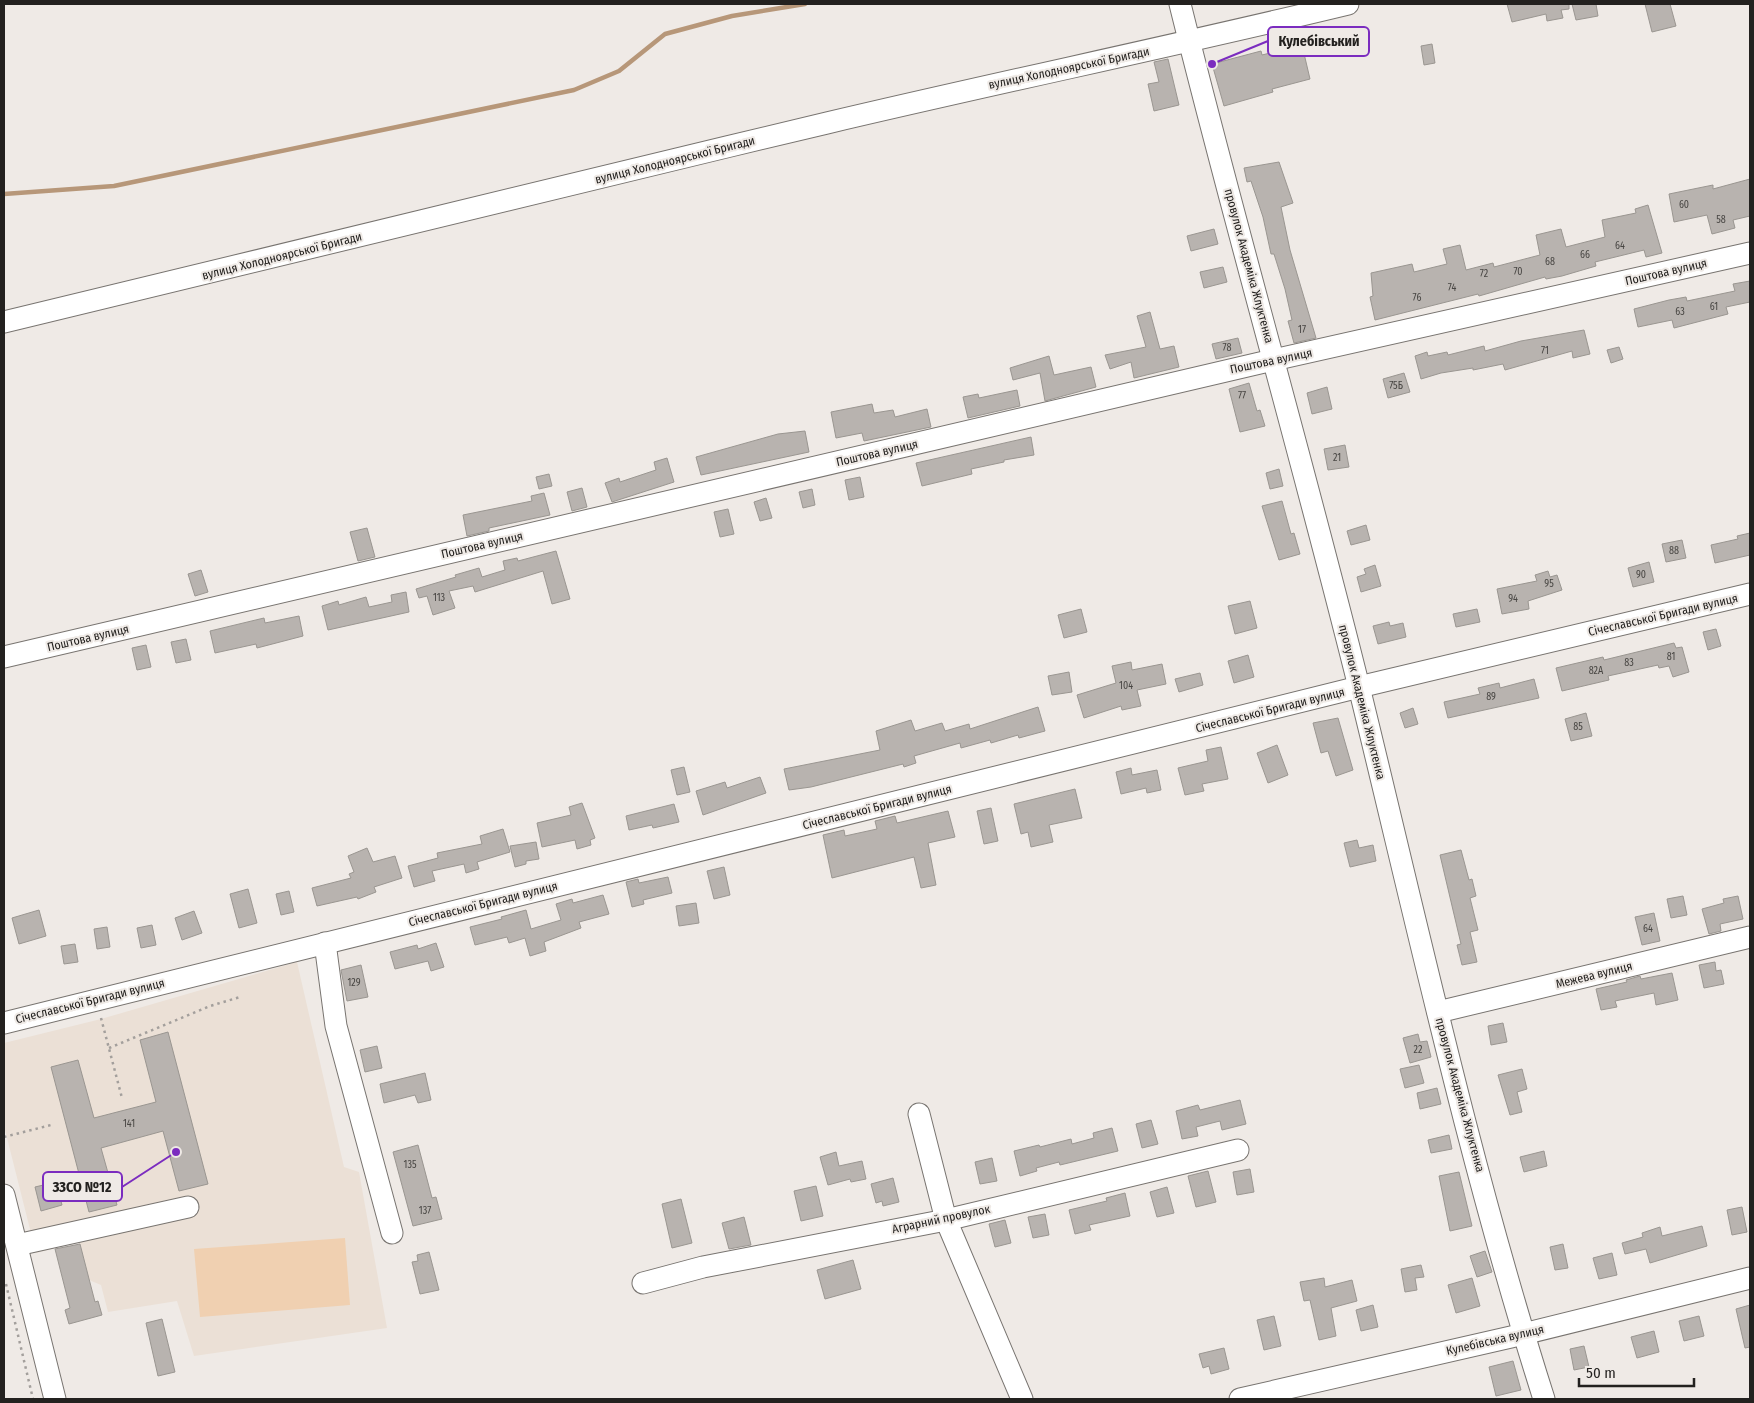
<svg xmlns="http://www.w3.org/2000/svg" width="1754" height="1403" font-family="'Fira Sans Condensed',sans-serif">
	<style>
		.built { fill: #ebe0d6 }
		.green { fill: #f0d0b1 }
		.lines { fill: none; stroke-linecap: round; stroke-linejoin: round }
		.stream { stroke: #b79779; stroke-width: 4.5 }
		.building { fill: #b8b3af; stroke: #9a9691 }
		.minor-casing { stroke: #787470; stroke-width: 23 }
		.path { stroke: #a39f9c; stroke-width: 2.5; stroke-dasharray: 2.5 4; stroke-linecap: butt }
		.minor { stroke: #fff; stroke-width: 21 }
		.labels { text-anchor: middle; dominant-baseline: central; stroke-width: 4; stroke-linejoin: round; paint-order: stroke }
		.number-label { font-size: 10px; fill: #484643 }
		.street-label { font-size: 12px; fill: #23211f; stroke: #efeae6 }
		.leader { fill: none; stroke: #7b2cbf; stroke-width: 2 }
		.callout-dot { fill: #7b2cbf; stroke: #efeae6; stroke-width: 2 }
		.callout { fill: #efeae6; stroke: #7b2cbf; stroke-width: 2 }
		.callout-label { font-size: 14px; text-anchor: middle; font-weight: bold; fill: #23211f }
	</style>
	<rect width="100%" height="100%" fill="#efeae6"/>
	<path class="built" d="M297 962 344 1167 359 1172 387 1328 194 1356 177 1301 108 1312 101 1285 89 1280 79 1242 36 1253 4 1126V1043L101 1019Z"/>
	<path class="green" d="M345 1238 350 1305 200 1317 194 1249Z"/>
	<g class="lines">
		<path class="stream" d="M4 194 114 186 574 90 619 71 665 34 732 16 805 4"/>
	</g>
	<g class="building">
		<path d="M1507 4H1569V9L1561 10 1563 18 1547 21 1546 14 1512 22Z"/>
		<path d="M1572 4H1596L1598 16 1576 20Z"/>
		<path d="M1645 4H1670L1676 26 1652 32Z"/>
		<path d="M1432 44 1435 63 1424 65 1421 46Z"/>
		<path d="M1302 45 1310 79 1272 89 1273 92 1224 106 1212 64 1261 51 1262 55Z"/>
		<path d="M1168 59 1179 105 1154 111 1148 84 1159 82 1154 62Z"/>
		<path d="M1279 162 1293 203 1281 207 1290 250 1316 338 1294 343 1288 321 1292 320 1285 289 1274 254H1271L1263 217 1251 181 1247 182 1244 168Z"/>
		<path d="M1750 179V216L1733 220 1735 228 1712 234 1707 215 1674 222 1669 194 1713 185V189Z"/>
		<path d="M1648 205 1662 253 1646 257 1644 250 1595 262 1596 266 1562 276 1546 279 1545 277 1479 296 1478 294 1375 320 1370 297 1373 296 1371 273 1412 264 1414 272 1447 264 1443 249 1460 245 1466 270 1493 263 1494 267 1540 255 1536 235 1561 229 1566 247 1605 237 1602 220 1636 213 1635 209Z"/>
		<path d="M1214 229 1218 244 1191 251 1187 236Z"/>
		<path d="M1223 267 1227 282 1204 288 1200 272Z"/>
		<path d="M1750 281V302L1726 307 1728 314 1674 328 1672 320 1638 327 1634 309 1669 300 1686 297 1687 301 1735 291 1733 284Z"/>
		<path d="M1150 312 1160 349 1174 346 1179 367 1134 378 1131 362 1110 369 1105 355 1146 347 1137 316Z"/>
		<path d="M1584 330 1590 354 1573 358 1572 351 1505 370 1503 364 1473 370V368L1441 373 1421 379 1415 356 1427 352 1428 356 1447 352 1448 355 1484 346 1485 351 1521 341Z"/>
		<path d="M1238 338 1242 353 1216 359 1212 344Z"/>
		<path d="M1619 347 1623 359 1611 363 1607 350Z"/>
		<path d="M1049 356 1054 375 1091 367 1096 387 1045 401 1040 373 1013 380 1010 368Z"/>
		<path d="M1404 373 1410 392 1388 398 1383 379Z"/>
		<path d="M1249 383 1257 411 1260 410 1265 426 1240 432 1229 389Z"/>
		<path d="M1327 387 1332 409 1312 414 1307 393Z"/>
		<path d="M1017 390 1020 406 968 418 963 397 978 394 979 398Z"/>
		<path d="M872 404 874 413 893 410 895 417 927 409 931 427 864 441 862 433 836 438 831 412Z"/>
		<path d="M805 431 809 452 701 475 696 457 778 434Z"/>
		<path d="M1031 437 1034 455 1004 460V462L971 469 972 474 922 486 916 463Z"/>
		<path d="M1345 445 1349 467 1328 470 1324 449Z"/>
		<path d="M667 458 674 482 612 502 605 483 619 478 620 482 656 470 654 462Z"/>
		<path d="M1279 469 1283 486 1270 489 1266 473Z"/>
		<path d="M549 474 552 486 539 489 536 477Z"/>
		<path d="M860 477 864 497 849 500 845 480Z"/>
		<path d="M582 488 587 507 572 511 567 492Z"/>
		<path d="M812 489 815 505 803 508 799 492Z"/>
		<path d="M544 493 550 515 489 528V531L467 536 463 515 532 501 531 496Z"/>
		<path d="M766 498 772 518 760 521 754 502Z"/>
		<path d="M1282 501 1291 534 1294 533 1300 554 1279 560 1262 506Z"/>
		<path d="M728 509 734 534 720 537 714 512Z"/>
		<path d="M1366 525 1370 540 1351 545 1347 531Z"/>
		<path d="M367 528 375 557 358 561 350 532Z"/>
		<path d="M1750 533V555L1715 563 1711 545 1738 539 1737 536Z"/>
		<path d="M1682 540 1686 558 1666 562 1662 544Z"/>
		<path d="M556 551 570 599 552 604 543 571 475 592 473 586 449 591 455 608 433 615 427 596 419 598 416 589 456 577 455 575 479 568 482 577 505 570 503 561 517 558 518 561Z"/>
		<path d="M1649 562 1654 582 1633 587 1628 568Z"/>
		<path d="M1375 565 1381 586 1361 592 1357 577 1366 574 1364 569Z"/>
		<path d="M201 570 208 592 195 596 188 574Z"/>
		<path d="M1548 571 1550 577 1557 575 1562 590 1528 601 1529 609 1502 614 1497 589 1537 581 1535 575Z"/>
		<path d="M406 592 409 612 328 630 322 606 338 601 339 605 366 597 369 607 392 602 391 595Z"/>
		<path d="M1250 601 1257 628 1235 634 1228 606Z"/>
		<path d="M1081 609 1087 632 1064 638 1058 615Z"/>
		<path d="M1477 609 1480 622 1456 627 1453 614Z"/>
		<path d="M299 616 303 636 257 648 256 644 215 653 210 631 264 618 265 623Z"/>
		<path d="M1389 622 1390 626 1403 623 1406 637 1378 644 1373 626Z"/>
		<path d="M1716 629 1721 646 1708 650 1703 632Z"/>
		<path d="M186 639 191 660 176 663 171 642Z"/>
		<path d="M1674 643 1676 648 1682 647 1689 672 1673 677 1669 666 1659 668 1658 665 1608 676 1609 680 1562 691 1556 668 1603 657 1604 660Z"/>
		<path d="M146 645 151 667 137 670 132 648Z"/>
		<path d="M1248 655 1254 677 1234 683 1228 661Z"/>
		<path d="M1131 662 1132 670 1162 664 1166 684 1137 690 1141 706 1122 710 1121 706 1084 718 1077 695 1116 683 1112 666Z"/>
		<path d="M1069 672 1072 692 1052 695 1048 676Z"/>
		<path d="M1200 673 1203 685 1179 692 1175 679Z"/>
		<path d="M1534 679 1539 698 1448 718 1444 702 1480 694 1478 688 1499 683 1500 688Z"/>
		<path d="M1038 707 1045 731 1019 738 1018 735 991 743 990 740 961 748 960 743 914 756 916 763 904 767 903 764 811 787 789 790 784 769 880 750 876 731 911 720 915 731 942 723 945 731 969 724 970 729Z"/>
		<path d="M1413 708 1418 724 1405 728 1400 713Z"/>
		<path d="M1586 713 1592 736 1571 741 1565 719Z"/>
		<path d="M1338 718 1353 770 1336 776 1328 751 1321 753 1313 723Z"/>
		<path d="M1277 745 1288 775 1268 783 1257 753Z"/>
		<path d="M1221 747 1228 779 1202 784 1204 791 1185 795 1178 768 1208 761 1206 750Z"/>
		<path d="M684 767 690 792 677 795 671 770Z"/>
		<path d="M1131 768 1132 775 1157 770 1161 790 1147 793 1146 788 1121 794 1116 772Z"/>
		<path d="M760 777 766 793 703 815 696 791 725 782 727 788Z"/>
		<path d="M1075 789 1082 818 1049 825 1053 842 1031 847 1028 832 1021 834 1014 804Z"/>
		<path d="M582 803 595 838 590 840 591 845 577 849 575 840 542 847 537 823 571 815 569 807Z"/>
		<path d="M674 804 679 822 653 828 652 825 629 830 626 816Z"/>
		<path d="M991 808 998 841 984 844 977 811Z"/>
		<path d="M948 811 955 837 928 843 936 885 921 888 914 857 832 878 823 835 844 830 845 836 877 829 875 821 895 816 897 823Z"/>
		<path d="M503 829 510 852 477 862 479 869 466 873 464 864 432 871 435 881 414 887 408 866 438 858 437 853 482 844 480 836Z"/>
		<path d="M1357 840 1359 848 1373 845 1376 861 1350 867 1344 843Z"/>
		<path d="M536 842 539 859 526 861V864L515 867 510 846Z"/>
		<path d="M367 848 373 862 395 856 402 878 374 887 376 892 358 899 357 897 317 906 312 888 351 878 349 874 354 872 348 856Z"/>
		<path d="M1461 850 1469 880 1472 879 1476 896 1470 898 1478 930 1470 932 1477 962 1462 965 1457 945 1461 944 1440 855Z"/>
		<path d="M724 867 730 895 714 899 707 871Z"/>
		<path d="M668 877 672 893 643 900 644 904 632 907 626 882 638 879 639 883Z"/>
		<path d="M248 889 257 923 239 928 230 894Z"/>
		<path d="M289 891 294 912 281 915 276 894Z"/>
		<path d="M603 895 609 914 579 922 581 928 544 942 546 951 530 956 525 938 509 943 507 937 475 945 470 927 502 919 501 917 526 910 531 929 561 920 556 904 572 899 573 903Z"/>
		<path d="M1683 896 1687 915 1671 918 1667 899Z"/>
		<path d="M1738 896 1743 919 1720 924 1721 931 1709 934 1702 909 1724 903 1723 899Z"/>
		<path d="M696 903 699 923 679 926 676 906Z"/>
		<path d="M39 910 46 936 19 944 12 918Z"/>
		<path d="M194 911 202 933 182 940 175 918Z"/>
		<path d="M1654 913 1660 941 1642 945 1635 917Z"/>
		<path d="M152 925 156 945 141 948 137 928Z"/>
		<path d="M107 927 110 947 97 949 94 929Z"/>
		<path d="M436 943 444 967 431 971 428 961 395 969 390 952 417 945 418 949Z"/>
		<path d="M75 944 78 962 64 964 61 946Z"/>
		<path d="M1715 962 1716 971 1721 970 1724 984 1704 988 1699 965Z"/>
		<path d="M361 965 368 997 347 1001 341 970Z"/>
		<path d="M1672 973 1678 1000 1656 1005 1654 993 1615 1001 1617 1007 1601 1010 1596 989 1627 982 1626 980 1640 976 1641 979Z"/>
		<path d="M1503 1023 1507 1042 1491 1045 1488 1026Z"/>
		<path d="M168 1032 208 1184 179 1191 163 1131 101 1148 117 1205 89 1212 51 1067 78 1060 94 1118 156 1102 140 1040Z"/>
		<path d="M1418 1034 1420 1042 1427 1041 1431 1057 1410 1063 1403 1038Z"/>
		<path d="M377 1046 382 1068 365 1072 360 1050Z"/>
		<path d="M1419 1065 1424 1083 1405 1088 1400 1069Z"/>
		<path d="M1522 1069 1527 1089 1517 1092 1522 1112 1510 1115 1498 1075Z"/>
		<path d="M425 1073 431 1100 418 1103 415 1095 384 1103 380 1084Z"/>
		<path d="M1437 1088 1441 1104 1420 1109 1417 1093Z"/>
		<path d="M1240 1100 1246 1124 1222 1130 1220 1121 1196 1127 1198 1136 1182 1139 1176 1111 1198 1105 1200 1110Z"/>
		<path d="M1151 1120 1158 1144 1142 1148 1136 1124Z"/>
		<path d="M1112 1128 1118 1151 1060 1165 1059 1162 1036 1168 1037 1171 1020 1176 1014 1151 1039 1145 1040 1147 1071 1139 1072 1144 1094 1138 1093 1133Z"/>
		<path d="M1449 1135 1452 1149 1431 1153 1428 1140Z"/>
		<path d="M418 1145 432 1198 436 1197 442 1219 413 1226 393 1152Z"/>
		<path d="M1544 1151 1547 1166 1524 1172 1520 1157Z"/>
		<path d="M836 1152 839 1166 862 1161 866 1179 851 1182 850 1179 828 1185 820 1157Z"/>
		<path d="M992 1158 997 1181 980 1184 975 1162Z"/>
		<path d="M1250 1169 1254 1192 1237 1195 1233 1172Z"/>
		<path d="M1208 1171 1216 1202 1196 1207 1188 1176Z"/>
		<path d="M1459 1172 1472 1226 1450 1231 1439 1176Z"/>
		<path d="M893 1178 899 1202 883 1206 882 1201 876 1203 871 1184Z"/>
		<path d="M56 1182 62 1205 41 1211 35 1187Z"/>
		<path d="M816 1186 823 1216 801 1221 794 1191Z"/>
		<path d="M1167 1187 1174 1213 1157 1217 1150 1192Z"/>
		<path d="M1125 1193 1130 1216 1089 1225 1091 1230 1075 1234 1069 1210 1107 1201 1106 1198Z"/>
		<path d="M681 1199 692 1243 672 1248 662 1204Z"/>
		<path d="M1742 1207 1747 1232 1732 1235 1727 1210Z"/>
		<path d="M1045 1214 1049 1235 1033 1238 1028 1217Z"/>
		<path d="M744 1217 751 1245 729 1249 722 1223Z"/>
		<path d="M1005 1220 1011 1243 995 1247 989 1224Z"/>
		<path d="M1702 1226 1707 1246 1650 1263 1646 1249 1625 1254 1622 1243 1643 1237 1642 1233 1660 1227 1662 1236Z"/>
		<path d="M80 1244 95 1302 98 1301 102 1315 69 1324 65 1310 70 1308 55 1249Z"/>
		<path d="M1563 1244 1568 1268 1555 1270 1550 1247Z"/>
		<path d="M1485 1251 1492 1272 1477 1277 1470 1256Z"/>
		<path d="M429 1252 439 1290 420 1294 412 1262 418 1261 417 1255Z"/>
		<path d="M1612 1253 1617 1275 1599 1279 1593 1258Z"/>
		<path d="M853 1260 861 1289 825 1299 817 1270Z"/>
		<path d="M1421 1265 1424 1277 1415 1278 1417 1290 1405 1292 1401 1269Z"/>
		<path d="M1324 1278 1325 1287 1352 1280 1357 1301 1331 1308 1336 1336 1319 1340 1310 1300 1304 1301 1300 1282Z"/>
		<path d="M1472 1278 1480 1306 1456 1313 1448 1285Z"/>
		<path d="M1373 1305 1378 1327 1361 1331 1356 1310Z"/>
		<path d="M1750 1305V1347L1745 1348 1736 1309Z"/>
		<path d="M1274 1316 1281 1346 1264 1350 1257 1320Z"/>
		<path d="M1699 1316 1704 1336 1684 1341 1679 1321Z"/>
		<path d="M162 1319 175 1372 158 1376 146 1323Z"/>
		<path d="M1654 1331 1659 1352 1637 1358 1631 1337Z"/>
		<path d="M1584 1346 1589 1367 1574 1370 1570 1349Z"/>
		<path d="M1224 1348 1229 1369 1211 1374 1209 1366 1203 1368 1199 1354Z"/>
		<path d="M1513 1361 1521 1390 1496 1396 1489 1367Z"/>
	</g>
	<g class="lines">
		<g class="minor-casing">
			<g id="minor">
				<path d="M1180 4C1237 234 1303 461 1360 691 1418 928 1470 1167 1544 1399"/>
				<path d="M4 322C278 258 552 188 827 123 1000 82 1174 46 1348 4"/>
				<path d="M4 657 1260 363 1750 253"/>
				<path d="M325 943 336 1026 392 1233"/>
				<path d="M1438 1012 1750 937"/>
				<path d="M4 1023 1359 687 1750 594"/>
				<path d="M919 1114 946 1220 1022 1399"/>
				<path d="M4 1195 55 1399"/>
				<path d="M17 1245 188 1207"/>
				<path d="M643 1283 703 1267 946 1220 1238 1150"/>
				<path d="M1240 1399 1511 1337 1750 1278"/>
			</g>
		</g>
		<g class="path">
			<path d="M101 1018 122 1098"/>
			<path d="M109 1048 210 1006 240 997"/>
			<path d="M4 1137 51 1125"/>
			<path d="M6 1284 33 1399"/>
		</g>
		<use href="#minor" class="minor"/>
	</g>
	<g class="labels">
		<g class="number-label">
			<text x="1684" y="205">60</text>
			<text x="1721" y="220">58</text>
			<text x="1620" y="246">64</text>
			<text x="1585" y="255">66</text>
			<text x="1550" y="262">68</text>
			<text x="1518" y="272">70</text>
			<text x="1484" y="274">72</text>
			<text x="1452" y="288">74</text>
			<text x="1417" y="298">76</text>
			<text x="1714" y="307">61</text>
			<text x="1680" y="312">63</text>
			<text x="1302" y="330">17</text>
			<text x="1227" y="348">78</text>
			<text x="1545" y="351">71</text>
			<text x="1396" y="386">75Б</text>
			<text x="1242" y="396">77</text>
			<text x="1337" y="458">21</text>
			<text x="1674" y="551">88</text>
			<text x="1641" y="575">90</text>
			<text x="1549" y="584">95</text>
			<text x="439" y="598">113</text>
			<text x="1513" y="599">94</text>
			<text x="1671" y="657">81</text>
			<text x="1629" y="663">83</text>
			<text x="1596" y="671">82А</text>
			<text x="1126" y="686">104</text>
			<text x="1491" y="697">89</text>
			<text x="1578" y="727">85</text>
			<text x="1648" y="929">64</text>
			<text x="354" y="983">129</text>
			<text x="1418" y="1050">22</text>
			<text x="129" y="1124">141</text>
			<text x="410" y="1165">135</text>
			<text x="425" y="1211">137</text>
		</g>
		<g class="street-label">
			<text transform="translate(1069 68) rotate(-12)">вулиця Холодноярської Бригади</text>
			<text transform="translate(675 160) rotate(-14)">вулиця Холодноярської Бригади</text>
			<text transform="translate(282 256) rotate(-14)">вулиця Холодноярської Бригади</text>
			<text transform="translate(1249 266) rotate(75)">провулок Академіка Жлуктенка</text>
			<text transform="translate(1666 272) rotate(-13)">Поштова вулиця</text>
			<text transform="translate(1271 361) rotate(-12)">Поштова вулиця</text>
			<text transform="translate(877 453) rotate(-13)">Поштова вулиця</text>
			<text transform="translate(482 545) rotate(-13)">Поштова вулиця</text>
			<text transform="translate(1663 615) rotate(-13)">Січеславської Бригади вулиця</text>
			<text transform="translate(88 638) rotate(-13)">Поштова вулиця</text>
			<text transform="translate(1362 702) rotate(76)">провулок Академіка Жлуктенка</text>
			<text transform="translate(1270 710) rotate(-14)">Січеславської Бригади вулиця</text>
			<text transform="translate(877 807) rotate(-14)">Січеславської Бригади вулиця</text>
			<text transform="translate(483 904) rotate(-14)">Січеславської Бригади вулиця</text>
			<text transform="translate(1594 975) rotate(-14)">Межева вулиця</text>
			<text transform="translate(90 1001) rotate(-14)">Січеславської Бригади вулиця</text>
			<text transform="translate(1460 1095) rotate(75)">провулок Академіка Жлуктенка</text>
			<text transform="translate(941 1219) rotate(-12)">Аграрний провулок</text>
			<text transform="translate(1495 1340) rotate(-13)">Кулебівська вулиця</text>
		</g>
	</g>
	<path class="leader" d="M1212 64L1268 41M176 1152L122 1187"/>
	<g class="callout-dot">
		<circle cx="1212" cy="64" r="5"/>
		<circle cx="176" cy="1152" r="5"/>
	</g>
	<g class="callout">
		<rect x="1268" y="27" width="101" height="29" rx="5"/>
		<rect x="43" y="1172" width="79" height="29" rx="5"/>
	</g>
	<g class="callout-label">
		<text x="1319" y="46">Кулебівський</text>
		<text x="82" y="1192">ЗЗСО №12</text>
	</g>
	<rect width="1754" height="1403" fill="none" stroke="#23211f" stroke-width="10"/>
	<path d="M1579 1378v8h115v-8" fill="none" stroke="#23211f" stroke-width="2.5"/>
	<text x="1586" y="1378" font-size="15" fill="#23211f" stroke="#efeae6" stroke-width="4" paint-order="stroke">50 m</text>
</svg>
